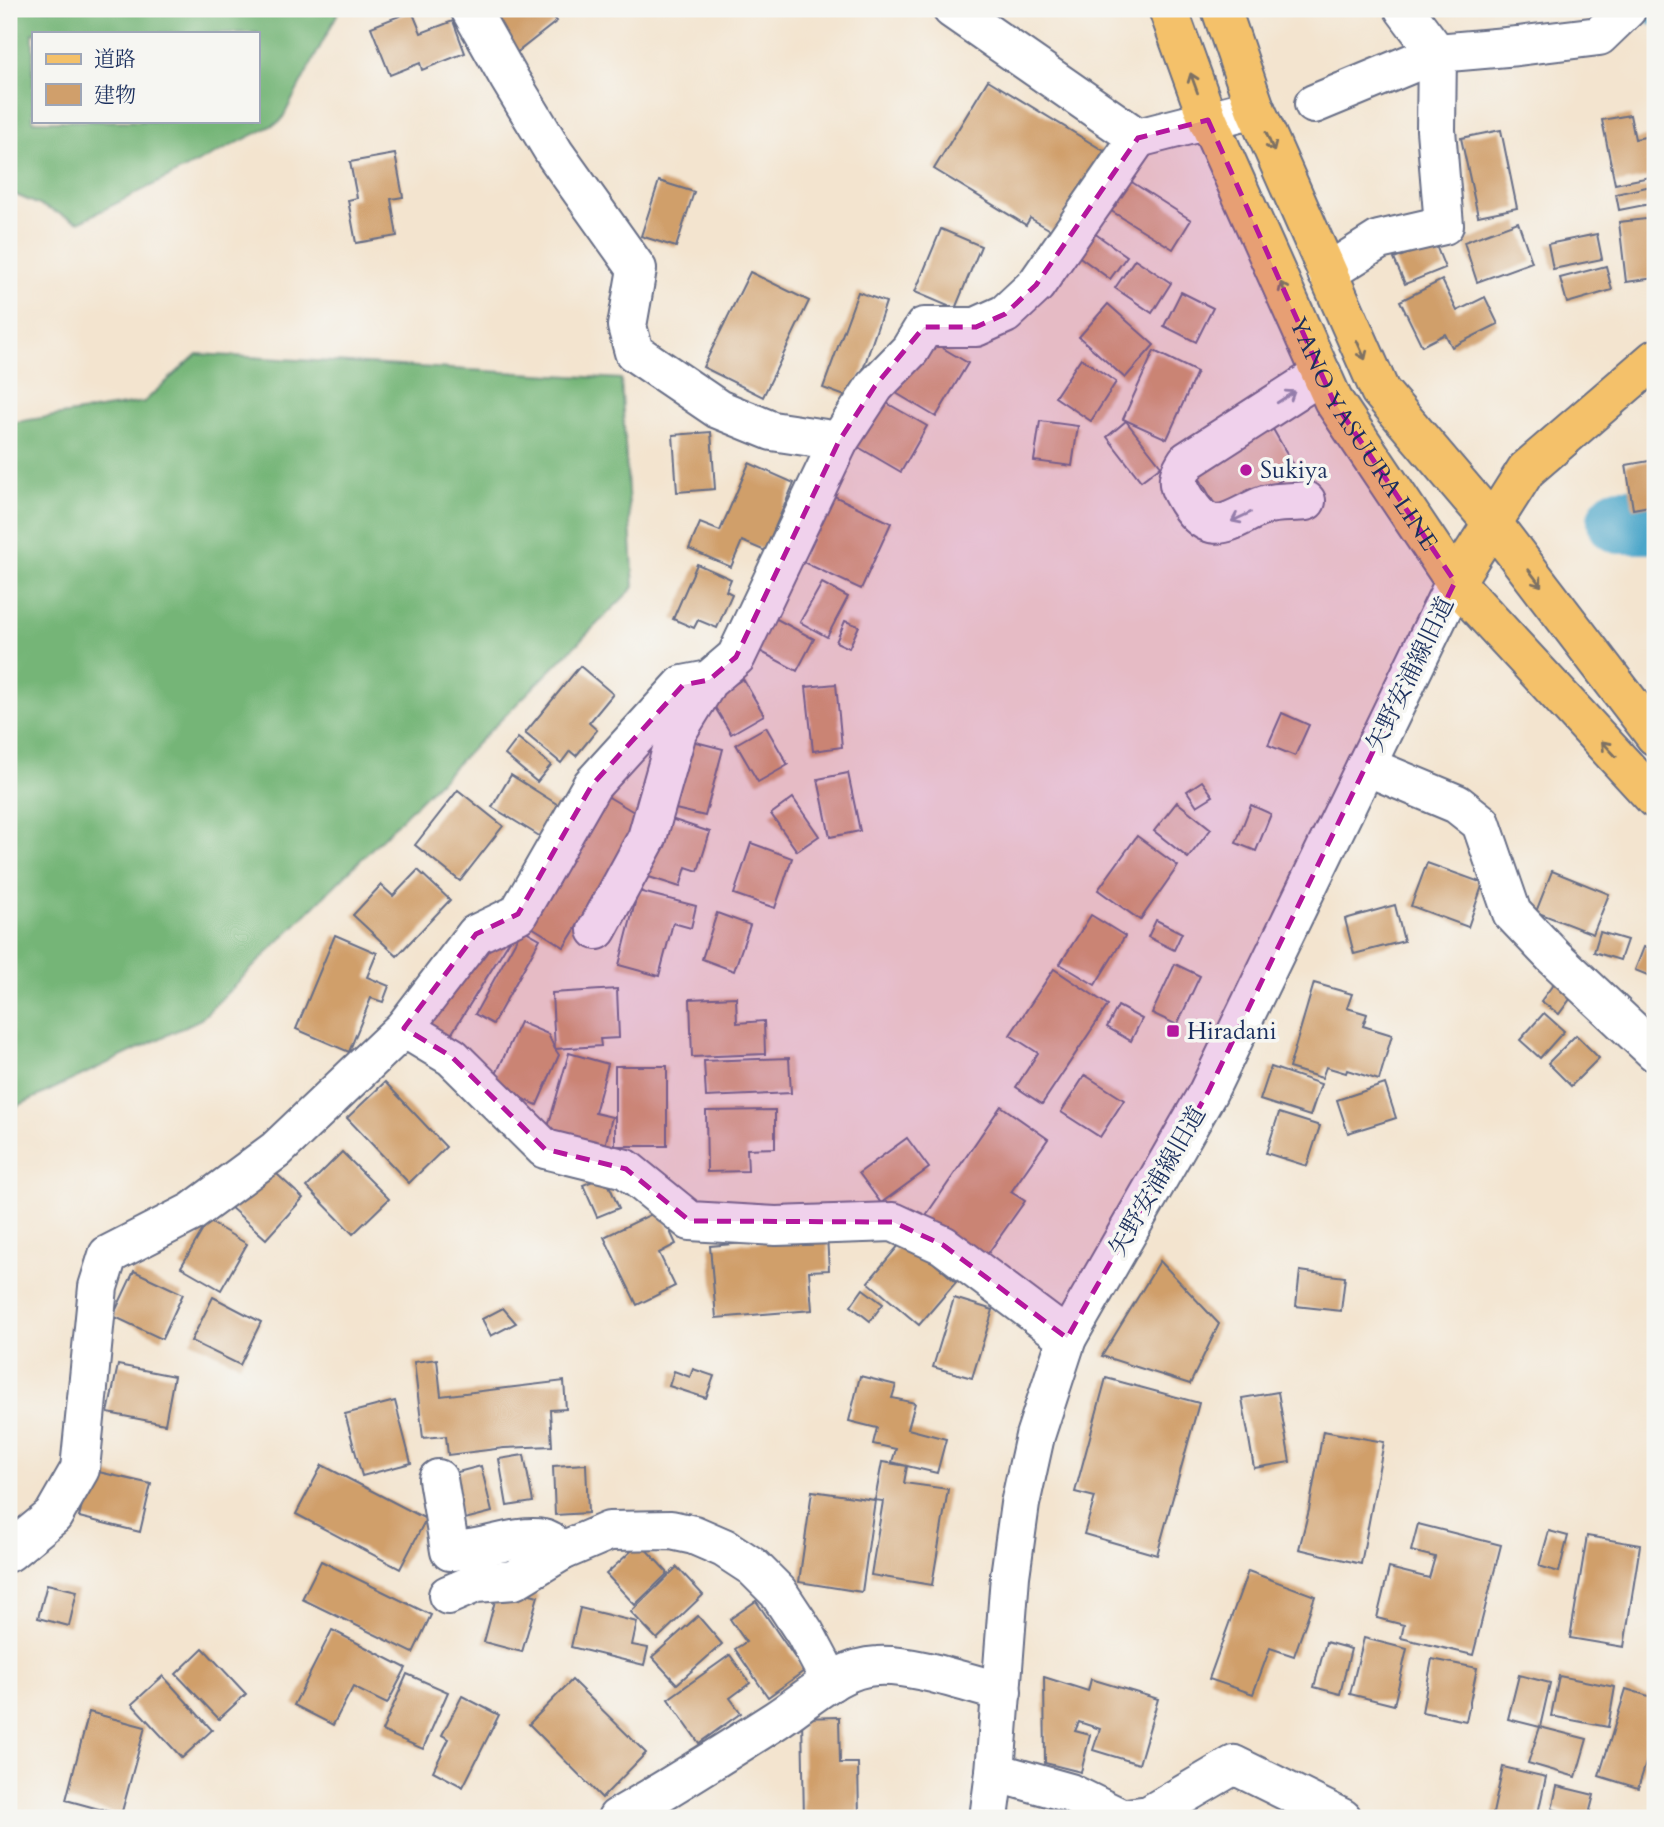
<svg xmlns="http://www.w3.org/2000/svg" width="1664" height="1827" viewBox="0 0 1664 1827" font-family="Cardo,'Noto Serif JP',serif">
	<rect width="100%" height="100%" fill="#f6f6f2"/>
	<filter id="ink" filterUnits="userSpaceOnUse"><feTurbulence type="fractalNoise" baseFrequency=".0143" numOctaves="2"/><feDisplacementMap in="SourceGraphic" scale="14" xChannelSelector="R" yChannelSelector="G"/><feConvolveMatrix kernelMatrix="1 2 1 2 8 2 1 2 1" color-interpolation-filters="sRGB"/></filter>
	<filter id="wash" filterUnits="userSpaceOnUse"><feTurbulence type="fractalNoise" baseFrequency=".00686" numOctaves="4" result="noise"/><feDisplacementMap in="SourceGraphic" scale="28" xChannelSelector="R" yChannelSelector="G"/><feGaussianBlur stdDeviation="1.57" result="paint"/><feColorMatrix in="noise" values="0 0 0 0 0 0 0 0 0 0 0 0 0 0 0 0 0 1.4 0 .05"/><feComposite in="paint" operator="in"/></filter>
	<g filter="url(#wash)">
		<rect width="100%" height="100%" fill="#f3e4cf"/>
		<g fill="#74b577" stroke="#48726a" stroke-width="2" fill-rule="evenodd">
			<path d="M9 9H340L281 121 79 222 9 192ZM33 33H257V121H33Z"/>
			<polygon points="197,354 621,379 634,587 201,1019 9,1110 9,423 144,402"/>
		</g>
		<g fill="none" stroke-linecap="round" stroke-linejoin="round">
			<polyline stroke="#4ba6c9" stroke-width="10" points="1652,20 1655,19"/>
			<polyline stroke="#4ba6c9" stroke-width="66" points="1620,521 1655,521"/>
		</g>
		<g id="blocks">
			<g fill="#d09f6b">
				<polygon points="495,9 547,9 557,21 515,54 485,16"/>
				<polygon points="412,11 421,33 453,21 465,53 422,70 420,63 390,75 371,27"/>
				<polygon points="988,80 1104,151 1054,232 1030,218 1026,225 934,169"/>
				<polygon points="1630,115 1635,139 1655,135 1655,176 1615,184 1602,120"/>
				<polygon points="1501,130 1517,208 1478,216 1461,138"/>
				<polygon points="395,154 403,197 391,199 397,236 356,243 348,200 357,198 350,162"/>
				<polygon points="1127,179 1191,220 1173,249 1108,209"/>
				<polygon points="659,181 694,192 676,247 641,236"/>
				<polygon points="1655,185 1655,203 1619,210 1616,194"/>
				<polygon points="1655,218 1655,278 1626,282 1619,222"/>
				<polygon points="1518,222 1532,262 1477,282 1464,242"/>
				<polygon points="941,229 981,246 955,309 915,292"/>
				<polygon points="1094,233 1127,256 1110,279 1077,255"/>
				<polygon points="1597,234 1602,259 1553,269 1548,244"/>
				<polygon points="1435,243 1445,268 1405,284 1394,259"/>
				<polygon points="1135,259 1171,283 1152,313 1115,288"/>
				<polygon points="1606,266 1612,290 1567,303 1560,278"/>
				<polygon points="750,272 809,301 763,397 703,367"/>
				<polygon points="1442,280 1457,311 1485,297 1498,324 1452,347 1445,334 1422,346 1400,301"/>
				<polygon points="858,292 886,302 853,399 823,388"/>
				<polygon points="1181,292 1213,308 1196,342 1164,326"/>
				<polygon points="1108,304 1154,345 1125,378 1079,337"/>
				<polygon points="929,340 968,363 936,417 896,393"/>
				<polygon points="1154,351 1197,372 1167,439 1123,419"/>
				<polygon points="1081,358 1116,382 1091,421 1055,397"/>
				<polygon points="878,398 927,426 901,472 853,444"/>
				<polygon points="1040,421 1078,426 1072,466 1034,461"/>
				<polygon points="1126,421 1161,466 1141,481 1107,437"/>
				<polygon points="1270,424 1297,471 1221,515 1194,469"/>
				<polygon points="711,432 715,489 677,492 673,435"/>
				<polygon points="1655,460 1655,505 1633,509 1626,465"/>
				<polygon points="749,463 794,483 765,551 742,541 731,567 689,549 700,523 720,531"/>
				<polygon points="832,495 891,523 861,589 801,561"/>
				<polygon points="697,564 731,579 726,591 732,594 717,628 698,620 694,628 673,619"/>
				<polygon points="822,583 848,597 827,637 800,622"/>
				<polygon points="773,617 814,639 797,671 756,649"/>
				<polygon points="845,621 859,626 849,648 836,642"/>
				<polygon points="580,666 613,694 589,723 597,730 576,756 570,751 561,763 525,733"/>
				<polygon points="743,679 764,715 731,734 710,699"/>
				<polygon points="836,684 842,747 813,751 806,687"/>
				<polygon points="1282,713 1309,725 1295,756 1268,745"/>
				<polygon points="766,727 788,765 758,782 736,744"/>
				<polygon points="518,738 551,765 537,782 505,755"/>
				<polygon points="684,739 723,749 705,816 667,807"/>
				<polygon points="848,773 860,831 830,837 818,779"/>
				<polygon points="511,775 560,806 541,837 492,807"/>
				<polygon points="1202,781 1213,796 1197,806 1187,791"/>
				<polygon points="458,790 503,826 460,881 415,845"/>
				<polygon points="607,796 644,818 564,947 527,924"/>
				<polygon points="793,798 819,836 797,851 771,814"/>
				<polygon points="1177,802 1211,829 1188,858 1154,831"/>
				<polygon points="1251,805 1271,814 1256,851 1236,843"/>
				<polygon points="665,817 710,832 698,871 686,867 680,887 646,876"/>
				<polygon points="1137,836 1178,866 1140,920 1098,890"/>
				<polygon points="751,843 792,858 775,908 734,894"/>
				<polygon points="1427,863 1483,883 1468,927 1411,906"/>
				<polygon points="418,870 450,900 397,956 353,915 381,885 393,896"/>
				<polygon points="1552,871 1609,894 1593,934 1536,912"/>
				<polygon points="638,891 696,906 691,928 673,923 659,976 619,965"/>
				<polygon points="1395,905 1404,941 1354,954 1345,919"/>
				<polygon points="717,913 750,925 734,971 702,959"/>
				<polygon points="1091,915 1125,936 1095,985 1060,964"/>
				<polygon points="1156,920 1182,933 1174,950 1148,937"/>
				<polygon points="518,927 447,1041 421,1015 480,939"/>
				<polygon points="522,929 540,939 493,1024 475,1014"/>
				<polygon points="1600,932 1627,940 1620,960 1594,952"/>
				<polygon points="335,935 377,953 367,977 389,986 383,1002 371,998 349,1052 296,1029"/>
				<polygon points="1644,947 1655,952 1655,978 1635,970"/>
				<polygon points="1175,964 1200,976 1177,1025 1152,1013"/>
				<polygon points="1054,969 1108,1005 1042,1104 1016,1087 1038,1053 1010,1035"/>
				<polygon points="1558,978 1576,991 1559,1014 1541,1001"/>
				<polygon points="1314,983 1352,994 1347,1008 1367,1014 1363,1026 1392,1035 1379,1080 1347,1070 1346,1073 1326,1067 1322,1078 1289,1068"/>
				<polygon points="617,989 619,1038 600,1039 601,1046 555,1049 559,1055 537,1105 491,1085 520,1022 548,1034 555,1049 552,993"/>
				<polygon points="736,997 737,1023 764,1021 765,1054 692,1057 690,999"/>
				<polygon points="1118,1006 1142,1019 1131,1041 1107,1027"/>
				<polygon points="1544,1013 1564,1031 1540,1058 1520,1040"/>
				<polygon points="1576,1035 1599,1058 1571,1086 1548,1063"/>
				<polygon points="569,1053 608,1064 595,1113 612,1117 604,1150 546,1134"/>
				<polygon points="789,1058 791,1093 706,1097 704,1061"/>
				<rect x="615" y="1066" width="52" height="80"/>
				<polygon points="1271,1067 1321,1084 1310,1116 1260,1100"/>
				<polygon points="1085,1075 1124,1100 1100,1137 1061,1112"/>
				<polygon points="385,1082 446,1147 409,1183 347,1118"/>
				<polygon points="1385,1084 1396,1118 1348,1133 1337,1100"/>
				<polygon points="1001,1106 1048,1139 1011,1192 1025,1201 982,1262 922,1221"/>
				<polygon points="775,1110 775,1148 747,1149 748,1171 707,1172 706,1111"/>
				<polygon points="1279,1113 1320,1126 1307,1166 1266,1153"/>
				<polygon points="907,1138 929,1168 881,1203 859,1173"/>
				<polygon points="342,1152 389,1199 353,1234 307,1187"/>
				<polygon points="267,1165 303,1198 266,1239 229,1206"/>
				<polygon points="605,1176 619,1208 597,1217 583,1185"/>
				<polygon points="660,1210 676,1244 659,1253 675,1286 637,1305 604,1237"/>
				<polygon points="208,1221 247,1244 221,1290 181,1267"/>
				<polygon points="827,1236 829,1270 809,1271 812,1310 716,1318 710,1246"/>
				<polygon points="905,1238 956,1282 919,1325 868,1282"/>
				<polygon points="1160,1261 1219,1324 1190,1384 1102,1356"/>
				<polygon points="134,1271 183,1294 162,1339 113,1316"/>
				<polygon points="1300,1271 1345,1277 1341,1311 1296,1306"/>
				<polygon points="863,1289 883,1304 870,1321 851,1306"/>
				<polygon points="213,1297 261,1322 240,1365 191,1341"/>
				<polygon points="954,1298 993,1310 972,1378 933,1367"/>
				<polygon points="503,1308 516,1323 491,1336 482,1319"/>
				<polygon points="437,1359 441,1396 564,1381 566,1409 550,1410 552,1446 504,1448 448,1455 446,1436 423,1438 414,1362"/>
				<polygon points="118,1365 174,1376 165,1424 108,1413"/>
				<polygon points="693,1369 714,1376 706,1398 669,1386 674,1371 690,1377"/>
				<polygon points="860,1376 896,1385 892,1398 915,1403 908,1429 946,1439 937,1473 907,1466 904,1483 948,1489 932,1585 871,1575 883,1501 875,1500 862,1592 799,1582 812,1491 875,1500 882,1462 907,1466 892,1462 896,1449 873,1444 877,1428 849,1421"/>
				<polygon points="1106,1378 1199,1403 1157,1555 1084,1534 1095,1497 1075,1492"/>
				<polygon points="1278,1392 1290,1462 1254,1468 1242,1398"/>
				<polygon points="395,1401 411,1463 362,1476 345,1414"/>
				<polygon points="1323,1431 1384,1442 1361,1564 1299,1549 1309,1510"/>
				<polygon points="524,1455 533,1502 507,1506 499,1459"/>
				<polygon points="586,1464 588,1513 555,1515 553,1466"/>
				<polygon points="322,1465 426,1519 400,1569 296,1514"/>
				<polygon points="481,1466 492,1512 461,1520 450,1474"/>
				<polygon points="90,1470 151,1484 140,1532 79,1517"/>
				<polygon points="1418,1524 1501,1545 1473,1655 1401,1638 1404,1625 1377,1618 1389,1568 1429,1578 1435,1557 1411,1551"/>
				<polygon points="1549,1531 1568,1536 1559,1572 1539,1566"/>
				<polygon points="1587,1536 1640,1545 1624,1647 1570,1638"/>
				<polygon points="640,1543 668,1573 635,1605 606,1574"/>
				<polygon points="321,1561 431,1615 413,1653 302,1599"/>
				<polygon points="677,1567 703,1595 657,1639 631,1612"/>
				<polygon points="1248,1571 1315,1596 1294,1656 1270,1648 1253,1694 1209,1679"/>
				<polygon points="47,1584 77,1591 69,1626 38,1618"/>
				<polygon points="499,1586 538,1596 522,1652 484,1642"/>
				<polygon points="756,1601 804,1671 768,1697 735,1649 746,1642 730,1619"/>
				<polygon points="580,1608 637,1622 632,1645 648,1648 644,1665 571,1647"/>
				<polygon points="698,1616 722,1644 677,1684 652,1657"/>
				<polygon points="332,1630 406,1668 387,1704 353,1687 333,1725 294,1705"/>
				<polygon points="1364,1638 1407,1649 1394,1705 1350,1694"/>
				<polygon points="1326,1642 1351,1649 1340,1694 1314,1687"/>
				<polygon points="203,1648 246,1694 219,1719 176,1674"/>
				<polygon points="730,1655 750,1683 730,1698 741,1713 699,1743 668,1699"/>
				<polygon points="1432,1659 1477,1668 1466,1721 1422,1712"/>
				<polygon points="407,1674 448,1692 423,1749 382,1731"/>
				<polygon points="1519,1675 1550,1683 1540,1727 1508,1719"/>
				<polygon points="163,1676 212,1730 182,1758 132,1704"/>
				<polygon points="1559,1676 1615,1687 1608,1727 1551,1716"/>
				<polygon points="1044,1677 1088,1691 1091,1679 1158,1699 1139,1764 1093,1750 1100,1729 1079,1722 1075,1731 1090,1735 1081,1772 1045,1763"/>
				<polygon points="572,1680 646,1753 602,1798 529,1724"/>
				<polygon points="1626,1689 1655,1698 1655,1735 1638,1788 1599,1776"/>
				<polygon points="462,1696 499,1715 463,1787 433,1771 449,1739 442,1735"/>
				<polygon points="89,1712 145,1727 121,1815 66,1800"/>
				<polygon points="839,1717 840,1763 858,1763 859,1818 804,1818 802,1718"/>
				<polygon points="1540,1727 1587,1739 1576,1777 1528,1763"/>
				<polygon points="1503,1767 1546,1777 1537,1818 1492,1818"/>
				<polygon points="1557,1786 1594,1795 1588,1818 1552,1809"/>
			</g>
		</g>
	</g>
	<g filter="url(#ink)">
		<use href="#blocks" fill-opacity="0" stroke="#676e86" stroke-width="2"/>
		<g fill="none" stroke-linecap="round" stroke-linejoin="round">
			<defs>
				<g id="minor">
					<polyline points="470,9 509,78 555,154 637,269 627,326 634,352 718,409 772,431 839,441"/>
					<polyline points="952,9 1138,138 1255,108"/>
					<polyline points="1314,104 1437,53 1518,46 1599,36 1627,9"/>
					<polyline points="1327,273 1379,240 1444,225 1436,130 1437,53 1404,9"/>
					<path d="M1306 501C1292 503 1274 501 1262 506 1231 519 1212 541 1187 501 1176 483 1176 479 1187 461L1322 374"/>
					<polyline points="1366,766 1457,804 1481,823 1512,913 1553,956 1655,1052"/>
					<polyline points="597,930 647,838 677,732 704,688"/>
					<polyline points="404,1028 476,934 518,914 592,785 683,685 709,680 736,657 839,441 875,386 910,350 924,327 976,327 1005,314 1036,285 1138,138"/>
					<path d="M438 1479 450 1551C480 1551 517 1534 543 1539 550 1540 556 1547 562 1551"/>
					<polyline points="9,1552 53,1516 80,1469 98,1287 108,1255 192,1212 276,1150 404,1028 452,1057 545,1149 626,1169 690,1221 776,1226 893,1222 943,1245 1067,1338"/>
					<polyline points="448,1595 476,1583 514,1580 562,1551 609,1531 671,1530 694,1535 724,1548 753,1567 778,1592 805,1633 831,1682"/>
					<polyline points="995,1772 1070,1793 1121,1818"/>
					<path d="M617 1818C671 1787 723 1754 776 1720 806 1701 839 1667 877 1666 914 1664 966 1683 1002 1692"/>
					<polyline points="989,1818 995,1772 1010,1576 1020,1504 1035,1436 1067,1338 1208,1092 1455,582"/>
					<polyline points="1126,1818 1149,1815 1234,1765 1342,1818"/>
				</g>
				<g id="major">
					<path id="s1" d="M1168 9 1208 120 1333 400 1455 582 1655 799"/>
					<polyline points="1221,9 1255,108 1380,391 1493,524 1655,736"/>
					<polyline points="1455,582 1526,470 1655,359"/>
				</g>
			</defs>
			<use href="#minor" stroke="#676e86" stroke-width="42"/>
			<use href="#major" stroke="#676e86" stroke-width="42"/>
			<use href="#minor" stroke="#fff" stroke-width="38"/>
			<use href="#major" stroke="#f4c16a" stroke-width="38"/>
		</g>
		<defs><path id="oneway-shaft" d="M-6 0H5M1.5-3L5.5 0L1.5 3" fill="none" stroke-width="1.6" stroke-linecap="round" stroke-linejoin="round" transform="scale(1.75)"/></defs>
		<g stroke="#7d7163">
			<use href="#oneway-shaft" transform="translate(1194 83) rotate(-110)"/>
			<use href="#oneway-shaft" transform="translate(1270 142) rotate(67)"/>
			<use href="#oneway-shaft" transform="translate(1285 292) rotate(-114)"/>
			<use href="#oneway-shaft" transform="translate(1361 350) rotate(66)"/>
			<use href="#oneway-shaft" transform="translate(1535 578) rotate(53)"/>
			<use href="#oneway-shaft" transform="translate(1609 749) rotate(-133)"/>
		</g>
		<g stroke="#8d97ae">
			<use href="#oneway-shaft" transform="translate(1286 397) rotate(-33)"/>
			<use href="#oneway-shaft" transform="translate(1241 517) rotate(155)"/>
		</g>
	</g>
	<path fill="#b5179e" fill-opacity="0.2" stroke="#b5179e" stroke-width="5" stroke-dasharray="14 9" stroke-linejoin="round" d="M1208 120 1333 400 1455 582 1208 1092 1067 1338 943 1245 893 1222 690 1221 626 1169 545 1149 452 1057 404 1028 476 934 518 914 592 785 683 685 709 680 736 657 839 441 875 386 924 327H976L1005 314 1036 285 1138 138Z"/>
	<g fill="#b5179e" stroke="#f6f6f2" stroke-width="2.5">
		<circle cx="1246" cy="470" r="7"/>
		<rect x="1166" y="1024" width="14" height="14" rx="3.5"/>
	</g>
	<g text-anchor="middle" stroke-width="7" stroke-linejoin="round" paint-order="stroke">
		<g font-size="24" fill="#1b2f5e" stroke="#f6f6f2">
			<text dy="8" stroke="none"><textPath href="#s1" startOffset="469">YANO YASUURA LINE</textPath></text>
			<text transform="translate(1410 674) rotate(-64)" y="8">矢野安浦線旧道</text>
			<text transform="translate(1157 1181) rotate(-60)" y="8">矢野安浦線旧道</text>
		</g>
		<g font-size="24" fill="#1b2f5e" stroke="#f6f6f2" text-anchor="start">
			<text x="1260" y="478">Sukiya</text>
			<text x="1187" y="1039">Hiradani</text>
		</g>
	</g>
	<rect width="1664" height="1827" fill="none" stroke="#f6f6f2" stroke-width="35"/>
	<rect x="32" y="32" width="228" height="91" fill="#f6f6f2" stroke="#9ea6b7" stroke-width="2"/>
	<rect x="46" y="54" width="35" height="10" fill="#f4c16a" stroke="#9ea6b7" stroke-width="2"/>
	<text x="94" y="66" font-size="21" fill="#1b2f5e">道路</text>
	<rect x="46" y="84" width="35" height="21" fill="#d09f6b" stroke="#9ea6b7" stroke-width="2"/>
	<text x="94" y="102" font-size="21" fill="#1b2f5e">建物</text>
</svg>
